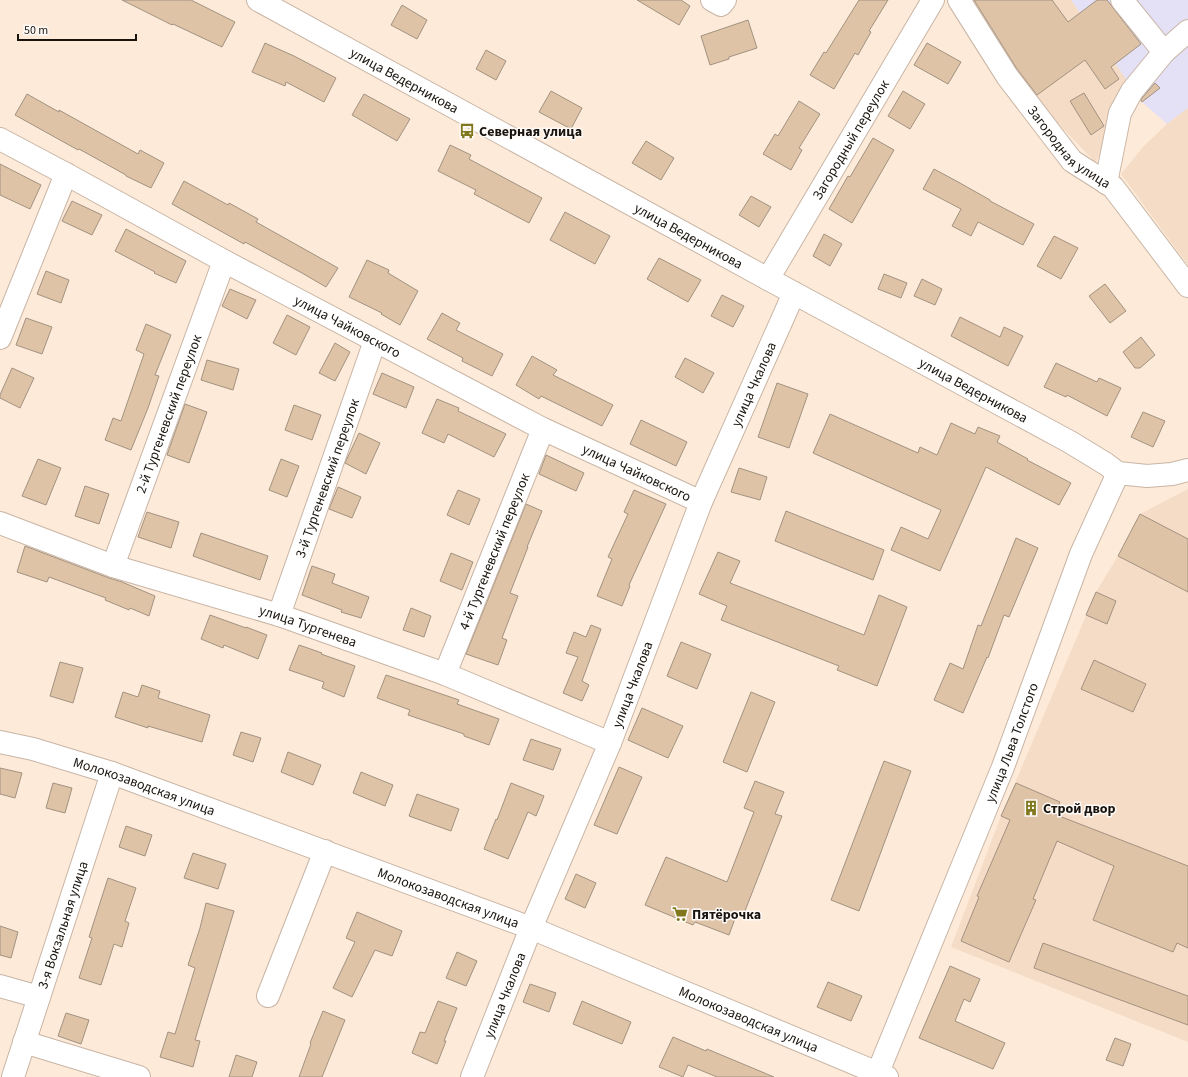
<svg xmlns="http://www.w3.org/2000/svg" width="1188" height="1077" viewBox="0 0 1188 1077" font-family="'Source Sans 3',sans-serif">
	<rect width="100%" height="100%" fill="#feead9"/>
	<polygon fill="#e4e1f7" points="1071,0 1188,0 1188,108 1167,124 1142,102 1132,89"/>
	<g fill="#f5dcc6">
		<polygon points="968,0 1071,0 1126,79 1096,163 1031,95"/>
		<polygon points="1188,108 1188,265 1121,174 1143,147 1167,124"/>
		<polygon points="1188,489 1188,1042 951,947 1001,816 1096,592 1118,556 1140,514"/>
	</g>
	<g fill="#dec3a6" stroke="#a29281">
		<polygon points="122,0 191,0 235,22 222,47 173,24 172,25"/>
		<polygon points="637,0 681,0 690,6 679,25"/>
		<polygon points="859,0 888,0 869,31 871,32 858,55 855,53 834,89 810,75 824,52 826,53"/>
		<polygon points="974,0 1052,0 1068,22 1097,0 1107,0 1141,44 1111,67 1119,79 1105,89 1085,60 1037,95 1017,69"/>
		<polygon points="402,5 427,20 417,39 391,25"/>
		<polygon points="748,20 757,48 729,57 729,59 710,65 701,36"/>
		<polygon points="265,43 294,56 336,78 324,102 286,82 285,86 252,72"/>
		<polygon points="927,43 961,62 948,84 914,65"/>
		<polygon points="486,50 506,61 496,80 476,69"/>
		<polygon points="1155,83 1160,88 1142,102 1141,100 1142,98"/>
		<polygon points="551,91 582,108 571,129 539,112"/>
		<polygon points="903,91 925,104 910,129 888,116"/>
		<polygon points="1084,93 1104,126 1091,135 1070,101"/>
		<polygon points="27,94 59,112 59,110 138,154 140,150 164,163 151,188 126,176 126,175 79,149 78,150 15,115"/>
		<polygon points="364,94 410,119 397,141 352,115"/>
		<polygon points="799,101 820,114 799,148 802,150 791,170 763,154 775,134 778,136"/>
		<polygon points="873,138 894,150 852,223 829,209 848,176 850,177"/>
		<polygon points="646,141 674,158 661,180 632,163"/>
		<polygon points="450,145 471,155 469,159 542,198 529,223 474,194 476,190 438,171"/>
		<polygon points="0,164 41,185 30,209 0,195"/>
		<polygon points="934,169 960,183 990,200 990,201 1034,224 1023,245 978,222 971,236 952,226 961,209 923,189"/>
		<polygon points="184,181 228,205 229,203 258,219 256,222 338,268 326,287 302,273 245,242 244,244 172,204"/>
		<polygon points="751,196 771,207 759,227 739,215"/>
		<polygon points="72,201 102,215 92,235 62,221"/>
		<polygon points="565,212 610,236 595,264 550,240"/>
		<polygon points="126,229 186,261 176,283 154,273 155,272 115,251"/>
		<polygon points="824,234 842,244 830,266 813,256"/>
		<polygon points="1054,236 1078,248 1061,279 1037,266"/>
		<polygon points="659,258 701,280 688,302 647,279"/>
		<polygon points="367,260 389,270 388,273 418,291 400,325 381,314 382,313 349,297"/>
		<polygon points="46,271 69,280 61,303 37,294"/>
		<polygon points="884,274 907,283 901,298 878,289"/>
		<polygon points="922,279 942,289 935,305 914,296"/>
		<polygon points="1105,284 1126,311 1110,323 1089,296"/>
		<polygon points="230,289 256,300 247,319 222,306"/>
		<polygon points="722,295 744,306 733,327 711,316"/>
		<polygon points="442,313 460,323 456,330 503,354 492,376 462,361 463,358 427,339"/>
		<polygon points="287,315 310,327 296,355 273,343"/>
		<polygon points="960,317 1000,337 1004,327 1023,336 1008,366 951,336"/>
		<polygon points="26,318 52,327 42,354 16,345"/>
		<polygon points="146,324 171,335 155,375 159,376 148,408 131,450 105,440 113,418 121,421 144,354 136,350"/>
		<polygon points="1141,337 1155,355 1140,368 1135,368 1123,352"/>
		<polygon points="335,343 350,352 335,381 319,373"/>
		<polygon points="532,356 557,370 553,375 613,405 602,426 541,396 539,399 516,385"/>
		<polygon points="685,358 714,373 703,393 675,377"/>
		<polygon points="207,360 239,369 233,390 201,380"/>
		<polygon points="1056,363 1097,382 1099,378 1121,388 1107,416 1067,395 1066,397 1044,387"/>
		<polygon points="12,368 34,378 20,408 0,398 0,395"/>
		<polygon points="382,373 414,387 406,408 373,394"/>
		<polygon points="777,383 808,394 789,448 758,437"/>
		<polygon points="437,399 459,408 458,411 506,434 494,457 448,434 444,443 422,433"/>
		<polygon points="185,404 207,412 189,463 167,455"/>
		<polygon points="294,405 321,415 312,440 285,430"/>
		<polygon points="1143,412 1165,421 1153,447 1131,437"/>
		<polygon points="830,414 918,453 920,447 937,455 951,423 975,434 978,427 1000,436 997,442 1028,459 1027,460 1071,483 1059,505 986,467 940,571 891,550 901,527 928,539 941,510 813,453"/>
		<polygon points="641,420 687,442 676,466 630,444"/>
		<polygon points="359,433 380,443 366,474 345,463"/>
		<polygon points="546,455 584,473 576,491 539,474"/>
		<polygon points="38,459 61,468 46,505 22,496"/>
		<polygon points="281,459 299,466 287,497 269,490"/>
		<polygon points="739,468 767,477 760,500 731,492"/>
		<polygon points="85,486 109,494 99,524 75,516"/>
		<polygon points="338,487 361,497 352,518 329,509"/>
		<polygon points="458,490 480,499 469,525 447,515"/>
		<polygon points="634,490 666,504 629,585 630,586 622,606 597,596 612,559 608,557 628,514 624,512"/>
		<polygon points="526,504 542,511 527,547 528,547 510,593 518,596 502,638 507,640 498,665 466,654"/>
		<polygon points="786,511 884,550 873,580 775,541"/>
		<polygon points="147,512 179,522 171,548 138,537"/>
		<polygon points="1140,514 1188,539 1188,592 1118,556"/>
		<polygon points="201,533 268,556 260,580 193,556"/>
		<polygon points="1016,538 1038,548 1009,617 1004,615 988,658 987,657 963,713 934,700 950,663 963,669 978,625 981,626"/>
		<polygon points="25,546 109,578 122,582 155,596 149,616 130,608 129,610 105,600 106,598 49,577 47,582 17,572"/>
		<polygon points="718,552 740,561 730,583 864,635 879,595 907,607 877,686 837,670 839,666 721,620 727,606 699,594"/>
		<polygon points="451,553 473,562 462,590 440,581"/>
		<polygon points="312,566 335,574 332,583 369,597 361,618 341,612 342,610 302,595"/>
		<polygon points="1096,592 1116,601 1107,624 1086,615"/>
		<polygon points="411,608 431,616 424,637 403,630"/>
		<polygon points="210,615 246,628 246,627 267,635 258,659 224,645 223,648 201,639"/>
		<polygon points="591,625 601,629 582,681 589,685 582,701 563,693 578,657 566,653 574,632 586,637"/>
		<polygon points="681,642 711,654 697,689 667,676"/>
		<polygon points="299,645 322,653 321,654 355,666 344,697 322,688 324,682 289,670"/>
		<polygon points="1094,660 1146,684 1133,712 1081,689"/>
		<polygon points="60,662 83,668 73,703 50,696"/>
		<polygon points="386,675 459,700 457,704 499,719 489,745 464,736 464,734 408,715 410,710 377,698"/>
		<polygon points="142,685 160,691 158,698 210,715 202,742 148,726 148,728 115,717 123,692 138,697"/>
		<polygon points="751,692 775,702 747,772 723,762"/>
		<polygon points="642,708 683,726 668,758 628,740"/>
		<polygon points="241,732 261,738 253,762 233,755"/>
		<polygon points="531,739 561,749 553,770 523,760"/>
		<polygon points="288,752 321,765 313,785 281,772"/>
		<polygon points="884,761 911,771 859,911 831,900"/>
		<polygon points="619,767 642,777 617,834 594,825"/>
		<polygon points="0,768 22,773 15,798 0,794"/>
		<polygon points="361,772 393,785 385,806 353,793"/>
		<polygon points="755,781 784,792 775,814 782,816 743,916 737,913 729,935 695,922 693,925 645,905 666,857 727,882 754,812 744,808"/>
		<polygon points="53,783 72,788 65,813 46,808"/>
		<polygon points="511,783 544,796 536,816 528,812 508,859 484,849 496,819 497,820"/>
		<polygon points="1016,783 1060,802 1054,814 1188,866 1188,948 1177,943 1173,952 1093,920 1114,866 1057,841 1033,899 1036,900 1009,962 961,941 979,897 977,896 1010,820 1001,816"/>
		<polygon points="417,794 459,809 451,831 409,816"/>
		<polygon points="126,826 152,835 145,856 119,847"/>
		<polygon points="193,853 226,864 218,889 184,878"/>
		<polygon points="576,874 596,883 585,908 565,899"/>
		<polygon points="108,878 136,888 125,921 129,923 122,947 114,944 101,985 79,978 92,938 89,937"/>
		<polygon points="206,903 234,911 195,1040 200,1041 193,1067 160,1057 168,1032 175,1034 195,968 188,965 200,928"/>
		<polygon points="357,912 402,931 392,956 375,950 352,997 333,988 355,942 346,938"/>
		<polygon points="0,926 18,932 11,958 0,955"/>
		<polygon points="1043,943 1188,996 1188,1025 1034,968"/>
		<polygon points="457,952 477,961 466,986 446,978"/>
		<polygon points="950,966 980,979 970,1002 964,999 955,1021 1005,1043 993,1069 919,1038"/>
		<polygon points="828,982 862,996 851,1021 817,1007"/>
		<polygon points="530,984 556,993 549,1012 523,1002"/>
		<polygon points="438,1001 457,1008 444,1041 446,1041 437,1064 412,1053 420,1032 425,1033"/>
		<polygon points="582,1001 631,1022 622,1044 573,1024"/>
		<polygon points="323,1011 345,1020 322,1077 299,1077 311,1044 310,1043"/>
		<polygon points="66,1013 89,1020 81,1044 58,1036"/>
		<polygon points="673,1037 706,1051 707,1049 774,1077 717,1077 688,1065 683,1077 659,1067"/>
		<polygon points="1115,1038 1131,1044 1123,1066 1106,1060"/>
		<polygon points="236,1055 257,1062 252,1077 229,1077"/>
	</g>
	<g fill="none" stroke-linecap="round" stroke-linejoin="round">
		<defs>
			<g id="minor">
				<path id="s1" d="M258 0 768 279 1070 442 1106 464 1118 473 1147 476 1172 474 1188 470"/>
				<polyline points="712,0 721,5 725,0"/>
				<path id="s2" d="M959 0 1007 76 1072 161 1113 187 1188 286"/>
				<polyline points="1122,0 1164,52"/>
				<path id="s3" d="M0 139 66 174 224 261 543 429 701 502"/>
				<polyline points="1106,183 1120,113 1132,91 1164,52 1188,31"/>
				<path id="s4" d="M768 279 933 0"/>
				<polyline points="0,338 66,174"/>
				<path id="s5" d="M0 523 113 566 279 615 445 674 610 743"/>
				<path id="s6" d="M113 566 224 261"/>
				<path id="s7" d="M279 615 375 341"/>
				<path id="s8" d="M445 674 543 429"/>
				<path id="s9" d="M0 742 33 749 112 773 531 928 887 1077"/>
				<polyline points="0,986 39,997"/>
				<polyline points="268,996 325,851"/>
				<polyline points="24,1042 139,1077"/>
				<path id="s10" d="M13 1077 112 773"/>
				<path id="s11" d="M472 1077 531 928 610 743 701 502 794 293"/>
				<path id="s12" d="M876 1077 1003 767 1081 554 1118 473"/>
			</g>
		</defs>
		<use href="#minor" stroke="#c8b5a5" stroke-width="24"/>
		<use href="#minor" stroke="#fff" stroke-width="22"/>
	</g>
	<defs>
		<symbol id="bus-bare" viewBox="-9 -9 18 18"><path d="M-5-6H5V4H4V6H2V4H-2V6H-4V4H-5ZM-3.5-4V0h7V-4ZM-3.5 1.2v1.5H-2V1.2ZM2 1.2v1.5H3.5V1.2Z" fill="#81781d" stroke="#fefaf7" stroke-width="2.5" paint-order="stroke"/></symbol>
		<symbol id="building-bare" viewBox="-9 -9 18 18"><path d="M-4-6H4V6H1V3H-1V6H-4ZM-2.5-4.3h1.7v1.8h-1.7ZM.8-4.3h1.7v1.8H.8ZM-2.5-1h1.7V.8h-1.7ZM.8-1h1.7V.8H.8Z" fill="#81781d" stroke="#fefaf7" stroke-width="2.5" paint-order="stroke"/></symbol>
		<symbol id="supermarket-bare" viewBox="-9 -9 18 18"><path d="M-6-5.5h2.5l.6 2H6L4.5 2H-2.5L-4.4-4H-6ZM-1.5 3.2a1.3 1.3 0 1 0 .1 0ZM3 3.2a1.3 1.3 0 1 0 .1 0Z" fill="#81781d" stroke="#fefaf7" stroke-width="2.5" paint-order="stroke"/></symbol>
	</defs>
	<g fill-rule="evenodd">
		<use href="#bus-bare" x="456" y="120" width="22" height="22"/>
		<use href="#building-bare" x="1020" y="797" width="22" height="22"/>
		<use href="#supermarket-bare" x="669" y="903" width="22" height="22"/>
	</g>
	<g text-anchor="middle" stroke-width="3" stroke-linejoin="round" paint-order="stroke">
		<g font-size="14" fill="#19130d" stroke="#fefaf7">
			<text dy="5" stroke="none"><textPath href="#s1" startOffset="167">улица Ведерникова</textPath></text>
			<text dy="5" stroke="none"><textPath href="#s4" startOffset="162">Загородный переулок</textPath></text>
			<text dy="5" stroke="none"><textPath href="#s2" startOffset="185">Загородная улица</textPath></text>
			<text dy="5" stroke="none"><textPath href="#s1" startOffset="491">улица Ведерникова</textPath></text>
			<text dy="5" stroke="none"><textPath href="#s3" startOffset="395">улица Чайковского</textPath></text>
			<text dy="5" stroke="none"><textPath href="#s11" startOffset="748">улица Чкалова</textPath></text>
			<text dy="5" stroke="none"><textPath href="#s1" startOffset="815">улица Ведерникова</textPath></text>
			<text dy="5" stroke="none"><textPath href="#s6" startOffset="162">2-й Тургеневский переулок</textPath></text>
			<text dy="5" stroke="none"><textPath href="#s3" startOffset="719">улица Чайковского</textPath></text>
			<text dy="5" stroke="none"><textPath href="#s7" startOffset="145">3-й Тургеневский переулок</textPath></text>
			<text dy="5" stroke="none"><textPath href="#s8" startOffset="132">4-й Тургеневский переулок</textPath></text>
			<text dy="5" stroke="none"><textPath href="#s5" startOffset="325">улица Тургенева</textPath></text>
			<text dy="5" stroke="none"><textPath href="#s11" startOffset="424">улица Чкалова</textPath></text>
			<text dy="5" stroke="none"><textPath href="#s12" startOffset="361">улица Льва Толстого</textPath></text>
			<text dy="5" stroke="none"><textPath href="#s9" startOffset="151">Молокозаводская улица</textPath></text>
			<text dy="5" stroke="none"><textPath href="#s9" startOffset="475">Молокозаводская улица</textPath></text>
			<text dy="5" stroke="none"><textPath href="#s10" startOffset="160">3-я Вокзальная улица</textPath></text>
			<text dy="5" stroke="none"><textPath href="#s11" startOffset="88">улица Чкалова</textPath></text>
			<text dy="5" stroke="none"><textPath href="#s9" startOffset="799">Молокозаводская улица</textPath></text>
		</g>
		<g font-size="14" font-weight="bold" fill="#19130d" stroke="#fefaf7" text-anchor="start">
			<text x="479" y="136">Северная улица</text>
			<text x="1043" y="813">Строй двор</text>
			<text x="692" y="919">Пятёрочка</text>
		</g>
	</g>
	<path d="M18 34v6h118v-6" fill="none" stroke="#19130d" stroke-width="2"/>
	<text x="24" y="34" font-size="12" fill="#19130d" stroke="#fefaf7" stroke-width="3" paint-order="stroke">50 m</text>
</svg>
